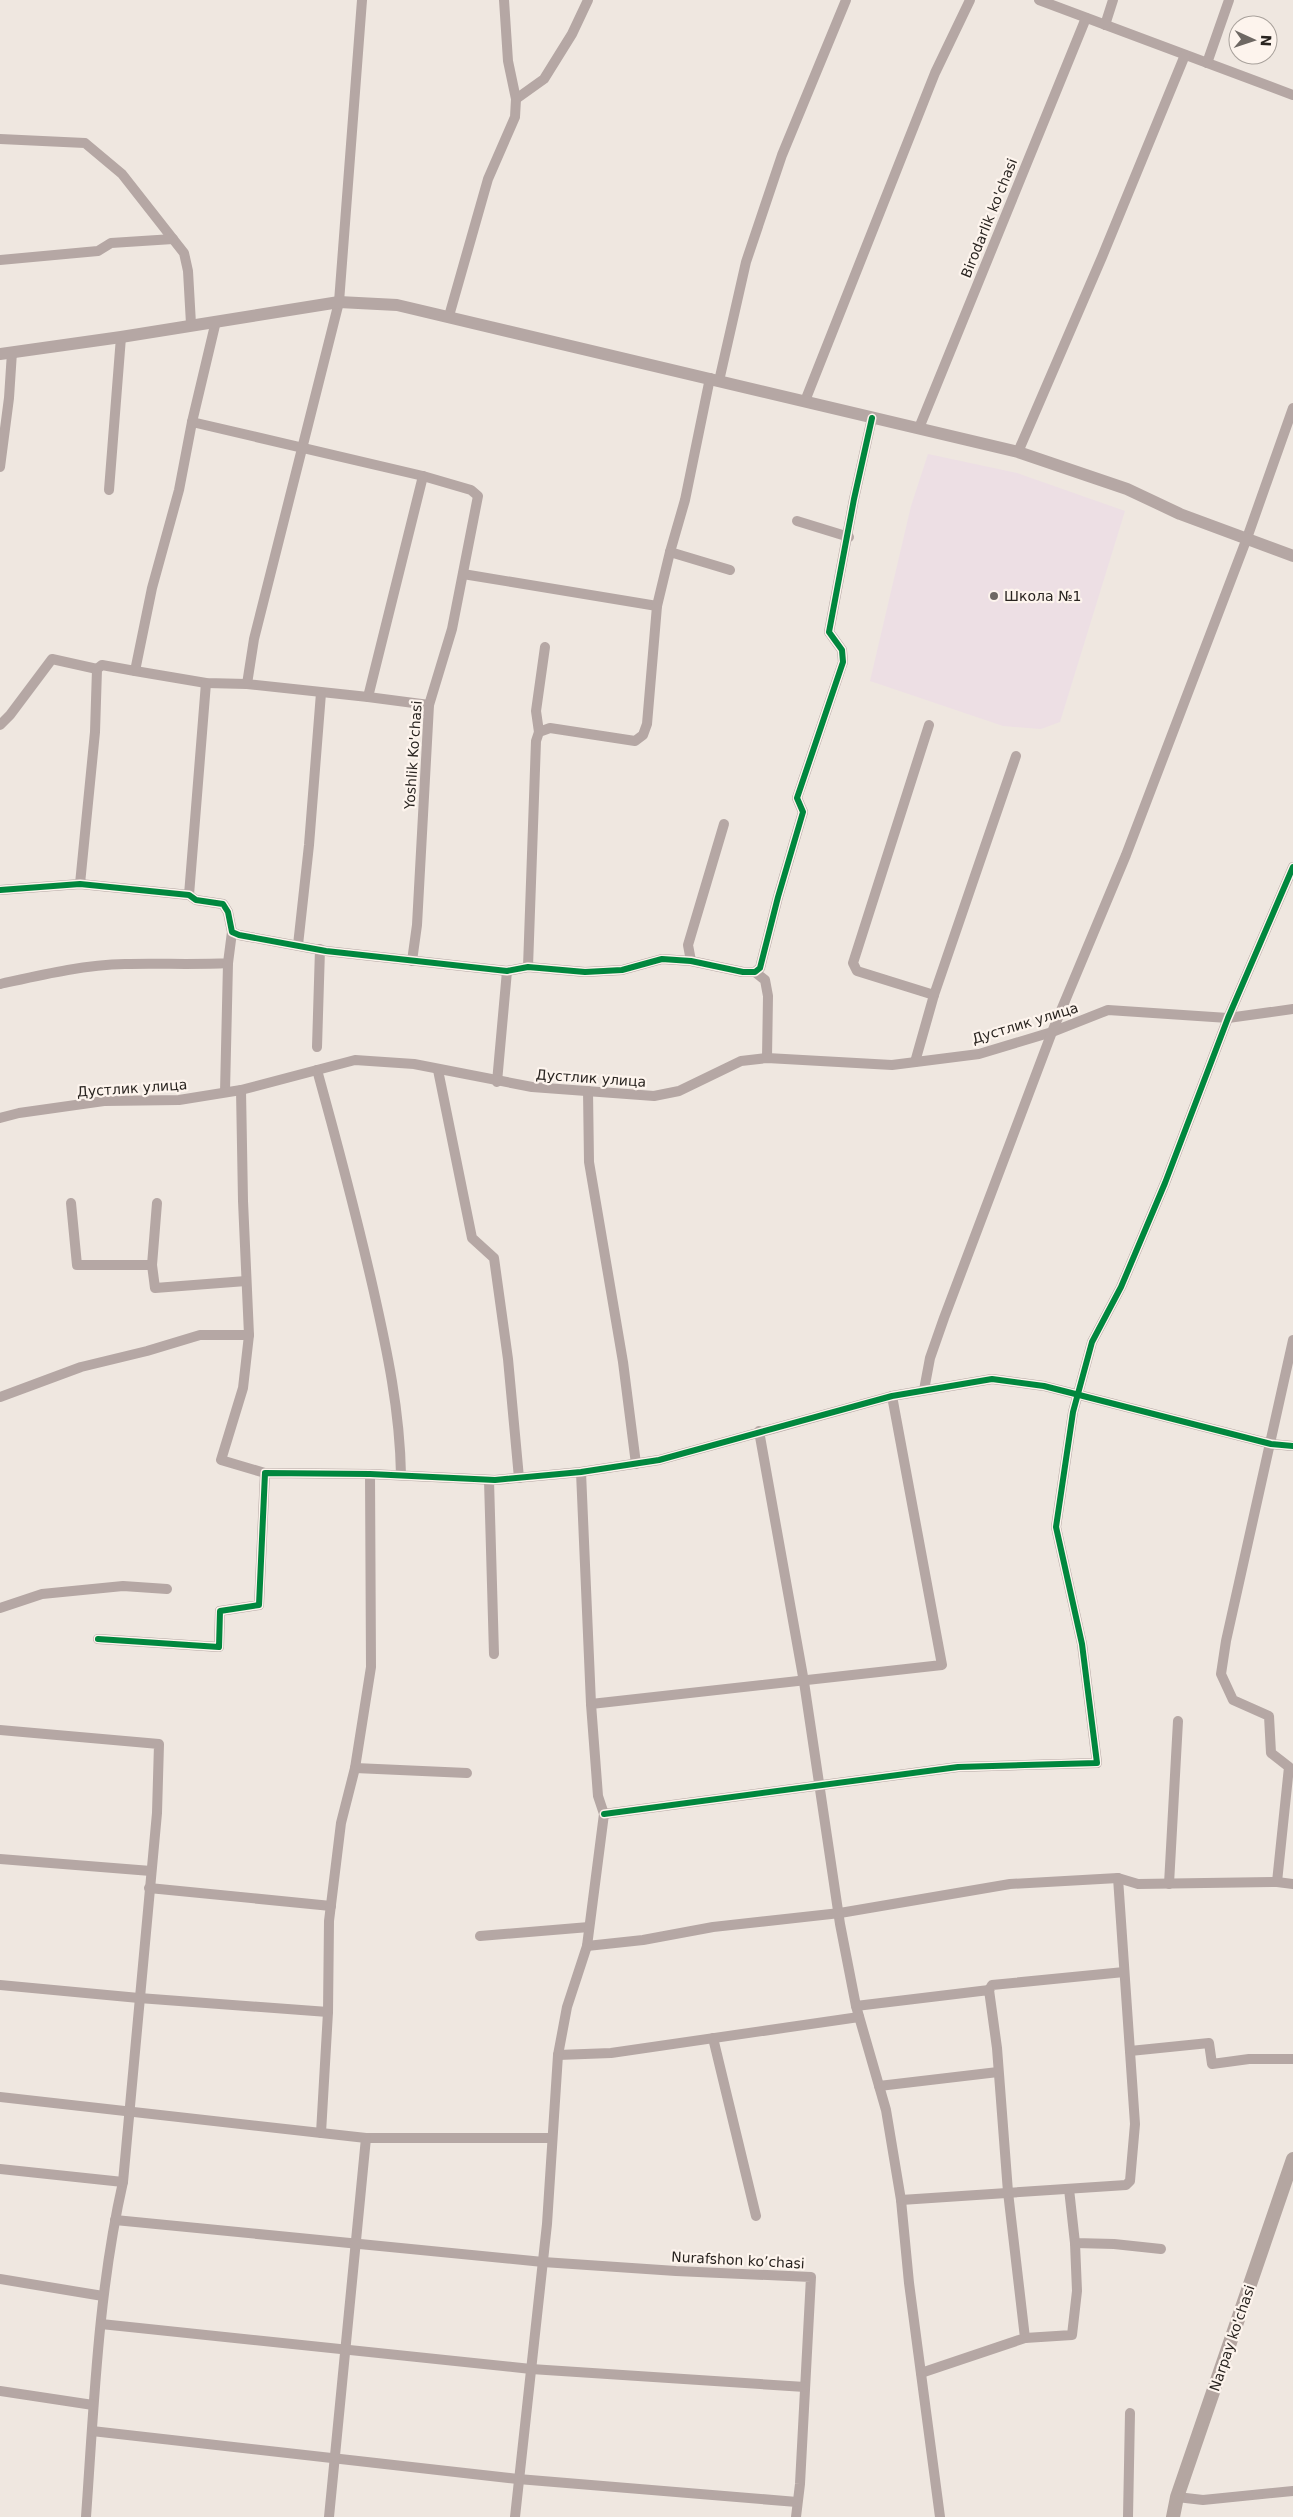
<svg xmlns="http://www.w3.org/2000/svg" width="1293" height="2517" viewBox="0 0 1293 2517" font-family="'DejaVu Sans',sans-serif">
	<rect width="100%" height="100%" fill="#efe7e0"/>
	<polygon fill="#eddfe4" points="928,454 1017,473 1125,511 1060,722 1041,729 1003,726 870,681 911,506"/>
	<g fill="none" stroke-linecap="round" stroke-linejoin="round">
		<g stroke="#b5a7a4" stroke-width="10">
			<polyline points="362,0 339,302 254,639 247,684 368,697"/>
			<polyline points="1039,0 1293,95"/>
			<polyline points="1105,25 1113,0"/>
			<polyline points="1207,63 1229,0"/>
			<polyline points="516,99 544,79 572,34 588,0"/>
			<polyline points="0,139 85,143 122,174 184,253 188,271 191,324"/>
			<polyline points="0,260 98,251 111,243 173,239"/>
			<polyline points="449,316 488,179 515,117 516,99 508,61 504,0"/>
			<polyline points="710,378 685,500 670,552 730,570"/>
			<polyline points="719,381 746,262 782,155 846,0"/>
			<polyline points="805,401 935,73 970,0"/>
			<polyline points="192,422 423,476 471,490 478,496 452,629 429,705 417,925 412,961"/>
			<polyline points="919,428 1086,18"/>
			<polyline points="1018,452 1102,257 1185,55"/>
			<polyline points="0,467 9,398 12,352"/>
			<polyline points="423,476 368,697 429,705"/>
			<polyline points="109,490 121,337"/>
			<polyline points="797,521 849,537"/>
			<polyline points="463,574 657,606"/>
			<polyline points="135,671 206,683 247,684"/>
			<polyline points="0,725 10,715 52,659 97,669"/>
			<polyline points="929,725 853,963 857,971 934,995"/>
			<polyline points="539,732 536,711 545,647"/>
			<polyline points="80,884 95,732 97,669 102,665 135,671 152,588 179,490 192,422 216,321"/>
			<polyline points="0,890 80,884 189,895 196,900 223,904 228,912 232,932 239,935 326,951 507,971 528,967 585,972 622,970 662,959 691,961 743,972 755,972 760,968 778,897 803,812 797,798 843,662 842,650 829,632 854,499 872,418"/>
			<polyline points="189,895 206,683"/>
			<polyline points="298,945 309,845 321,693"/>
			<polyline points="691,961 688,945 724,824"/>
			<polyline points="528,967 536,741 539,732 550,728 635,741 643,735 647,724 657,606 670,552"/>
			<polyline points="755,972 765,980 768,996 767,1058"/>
			<path d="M0 984C41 975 82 965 125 964 159 963 194 965 228 963L232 932"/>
			<polyline points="317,1047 320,949"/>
			<polyline points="915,1062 934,995 1016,756"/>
			<path d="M317 1070C337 1142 356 1214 373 1288 387 1350 400 1411 401 1475"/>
			<polyline points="438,1070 472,1238 494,1258 508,1359 519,1478"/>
			<polyline points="497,1082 507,971"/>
			<polyline points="241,1090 243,1201 249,1335 243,1388 221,1460 265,1473"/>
			<polyline points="588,1091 589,1162 623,1362 636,1464"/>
			<polyline points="225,1092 228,963"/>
			<polyline points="0,1118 19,1113 104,1101 179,1100 241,1090 355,1060 414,1064 532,1087 654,1096 679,1091 741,1061 767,1058 892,1065 979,1054 1052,1032 1108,1010 1228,1018 1293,1009"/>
			<polyline points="71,1203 77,1265 152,1265"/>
			<polyline points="157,1203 152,1265 155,1288 246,1281"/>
			<polyline points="924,1390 930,1358 944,1318 1052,1032 1126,855 1247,538 1293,408"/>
			<polyline points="0,1397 81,1367 147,1351 200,1335 249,1335"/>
			<polyline points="759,1431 804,1682 840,1924 856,2006 886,2110 901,2200 909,2283 940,2517"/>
			<polyline points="489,1480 494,1654"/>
			<polyline points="0,1608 42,1594 123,1586 167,1589"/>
			<polyline points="98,1639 219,1647 220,1611 259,1605 265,1473 370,1474 495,1480 581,1472 659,1460 892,1396 992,1379 1044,1386 1271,1444 1293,1446"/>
			<polyline points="591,1704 942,1665 892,1396"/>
			<path d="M0 1730 159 1744 157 1813 123 2182C98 2292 94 2405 86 2517"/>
			<polyline points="355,1768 467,1773"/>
			<polyline points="604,1814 958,1767 1097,1763 1082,1644 1056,1527 1073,1412 1092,1342 1121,1287 1165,1183 1228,1018 1293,867"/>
			<polyline points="0,1859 151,1871"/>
			<polyline points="1277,1882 1289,1767 1271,1753 1269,1716 1233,1700 1221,1674 1226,1641 1293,1340"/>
			<polyline points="1169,1884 1178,1721"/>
			<polyline points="149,1888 331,1906"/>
			<polyline points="480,1936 589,1927"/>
			<polyline points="587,1946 643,1940 713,1927 840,1913 1010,1884 1118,1878 1138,1884 1277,1882 1293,1884"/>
			<polyline points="0,1985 139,1998 328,2012"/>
			<polyline points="989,1990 992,1985 1124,1972"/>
			<polyline points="856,2006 989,1990 997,2048 1008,2192 1025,2338 921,2373"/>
			<polyline points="713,2038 756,2216"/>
			<polyline points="1130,2051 1209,2043 1212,2064 1249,2059 1293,2059"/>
			<polyline points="558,2055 611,2053 859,2017"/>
			<polyline points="879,2086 998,2072"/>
			<polyline points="0,2097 366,2138 551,2138"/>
			<polyline points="321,2133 328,2012 329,1921 341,1823 355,1768 371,1667 370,1474"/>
			<polyline points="0,2169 123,2182"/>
			<polyline points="1069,2189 1075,2243 1114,2244 1161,2249"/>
			<polyline points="901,2200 1126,2185 1130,2181 1135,2124 1118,1878"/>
			<polyline points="115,2220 543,2262 676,2271 811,2277 800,2484 796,2517"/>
			<polyline points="0,2279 103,2296"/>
			<polyline points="101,2324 531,2369 805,2387"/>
			<polyline points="1025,2338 1072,2335 1077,2291 1075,2243"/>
			<polyline points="0,2391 93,2405"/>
			<polyline points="92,2431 518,2479 797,2502"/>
			<polyline points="1177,2497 1203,2500 1293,2491"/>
			<polyline points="329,2517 366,2138"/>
			<polyline points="515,2517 547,2224 558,2055 567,2007 587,1946 604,1814 598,1796 591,1704 581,1472"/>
			<polyline points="1128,2517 1130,2413"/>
		</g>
		<polyline stroke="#b5a7a4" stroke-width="12" points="0,354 121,337 339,302 397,305 1018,452 1127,489 1180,514 1293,556"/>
		<polyline stroke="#b4a6a1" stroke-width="14" points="1173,2517 1177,2497 1293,2159"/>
		<defs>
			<g id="cycleway">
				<polyline points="0,890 80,884 189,895 196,900 223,904 228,912 232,932 239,935 326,951 507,971 528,967 585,972 622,970 662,959 691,961 743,972 755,972 760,968 778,897 803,812 797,798 843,662 842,650 829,632 854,499 872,418"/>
				<polyline points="98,1639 219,1647 220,1611 259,1605 265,1473 370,1474 495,1480 581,1472 659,1460 892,1396 992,1379 1044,1386 1271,1444 1293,1446"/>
				<polyline points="604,1814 958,1767 1097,1763 1082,1644 1056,1527 1073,1412 1092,1342 1121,1287 1165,1183 1228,1018 1293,867"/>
			</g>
		</defs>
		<use href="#cycleway" stroke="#fdf4ed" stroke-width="9"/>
		<use href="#cycleway" stroke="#00873e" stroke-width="6"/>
	</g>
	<circle fill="#6e6863" stroke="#fdf4ed" stroke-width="2" cx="994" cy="596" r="5"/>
	<g text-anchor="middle" stroke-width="4.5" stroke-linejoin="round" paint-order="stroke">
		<g font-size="14" fill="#292420" stroke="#fdf4ed">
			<text transform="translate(989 218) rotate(-68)" y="5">Birodarlik ko'chasi</text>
			<text transform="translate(413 755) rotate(-86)" y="5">Yoshlik Ko'chasi</text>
			<text transform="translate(1025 1023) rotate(-17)" y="5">Дустлик улица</text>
			<text transform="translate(591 1078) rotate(4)" y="5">Дустлик улица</text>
			<text transform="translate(132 1088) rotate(-4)" y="5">Дустлик улица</text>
			<text transform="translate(738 2260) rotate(3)" y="5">Nurafshon ko’chasi</text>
			<text transform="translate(1232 2338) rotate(-71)" y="5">Narpay ko'chasi</text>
		</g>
		<g font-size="14" fill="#292420" stroke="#fdf4ed" text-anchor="start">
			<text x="1004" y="601">Школа №1</text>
		</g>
	</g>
	<g transform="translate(1253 40) rotate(93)"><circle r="24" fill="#fdf4ed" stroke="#a8a19b"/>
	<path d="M0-4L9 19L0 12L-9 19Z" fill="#6e6863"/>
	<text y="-8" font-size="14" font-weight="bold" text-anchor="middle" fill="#292420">N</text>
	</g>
</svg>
